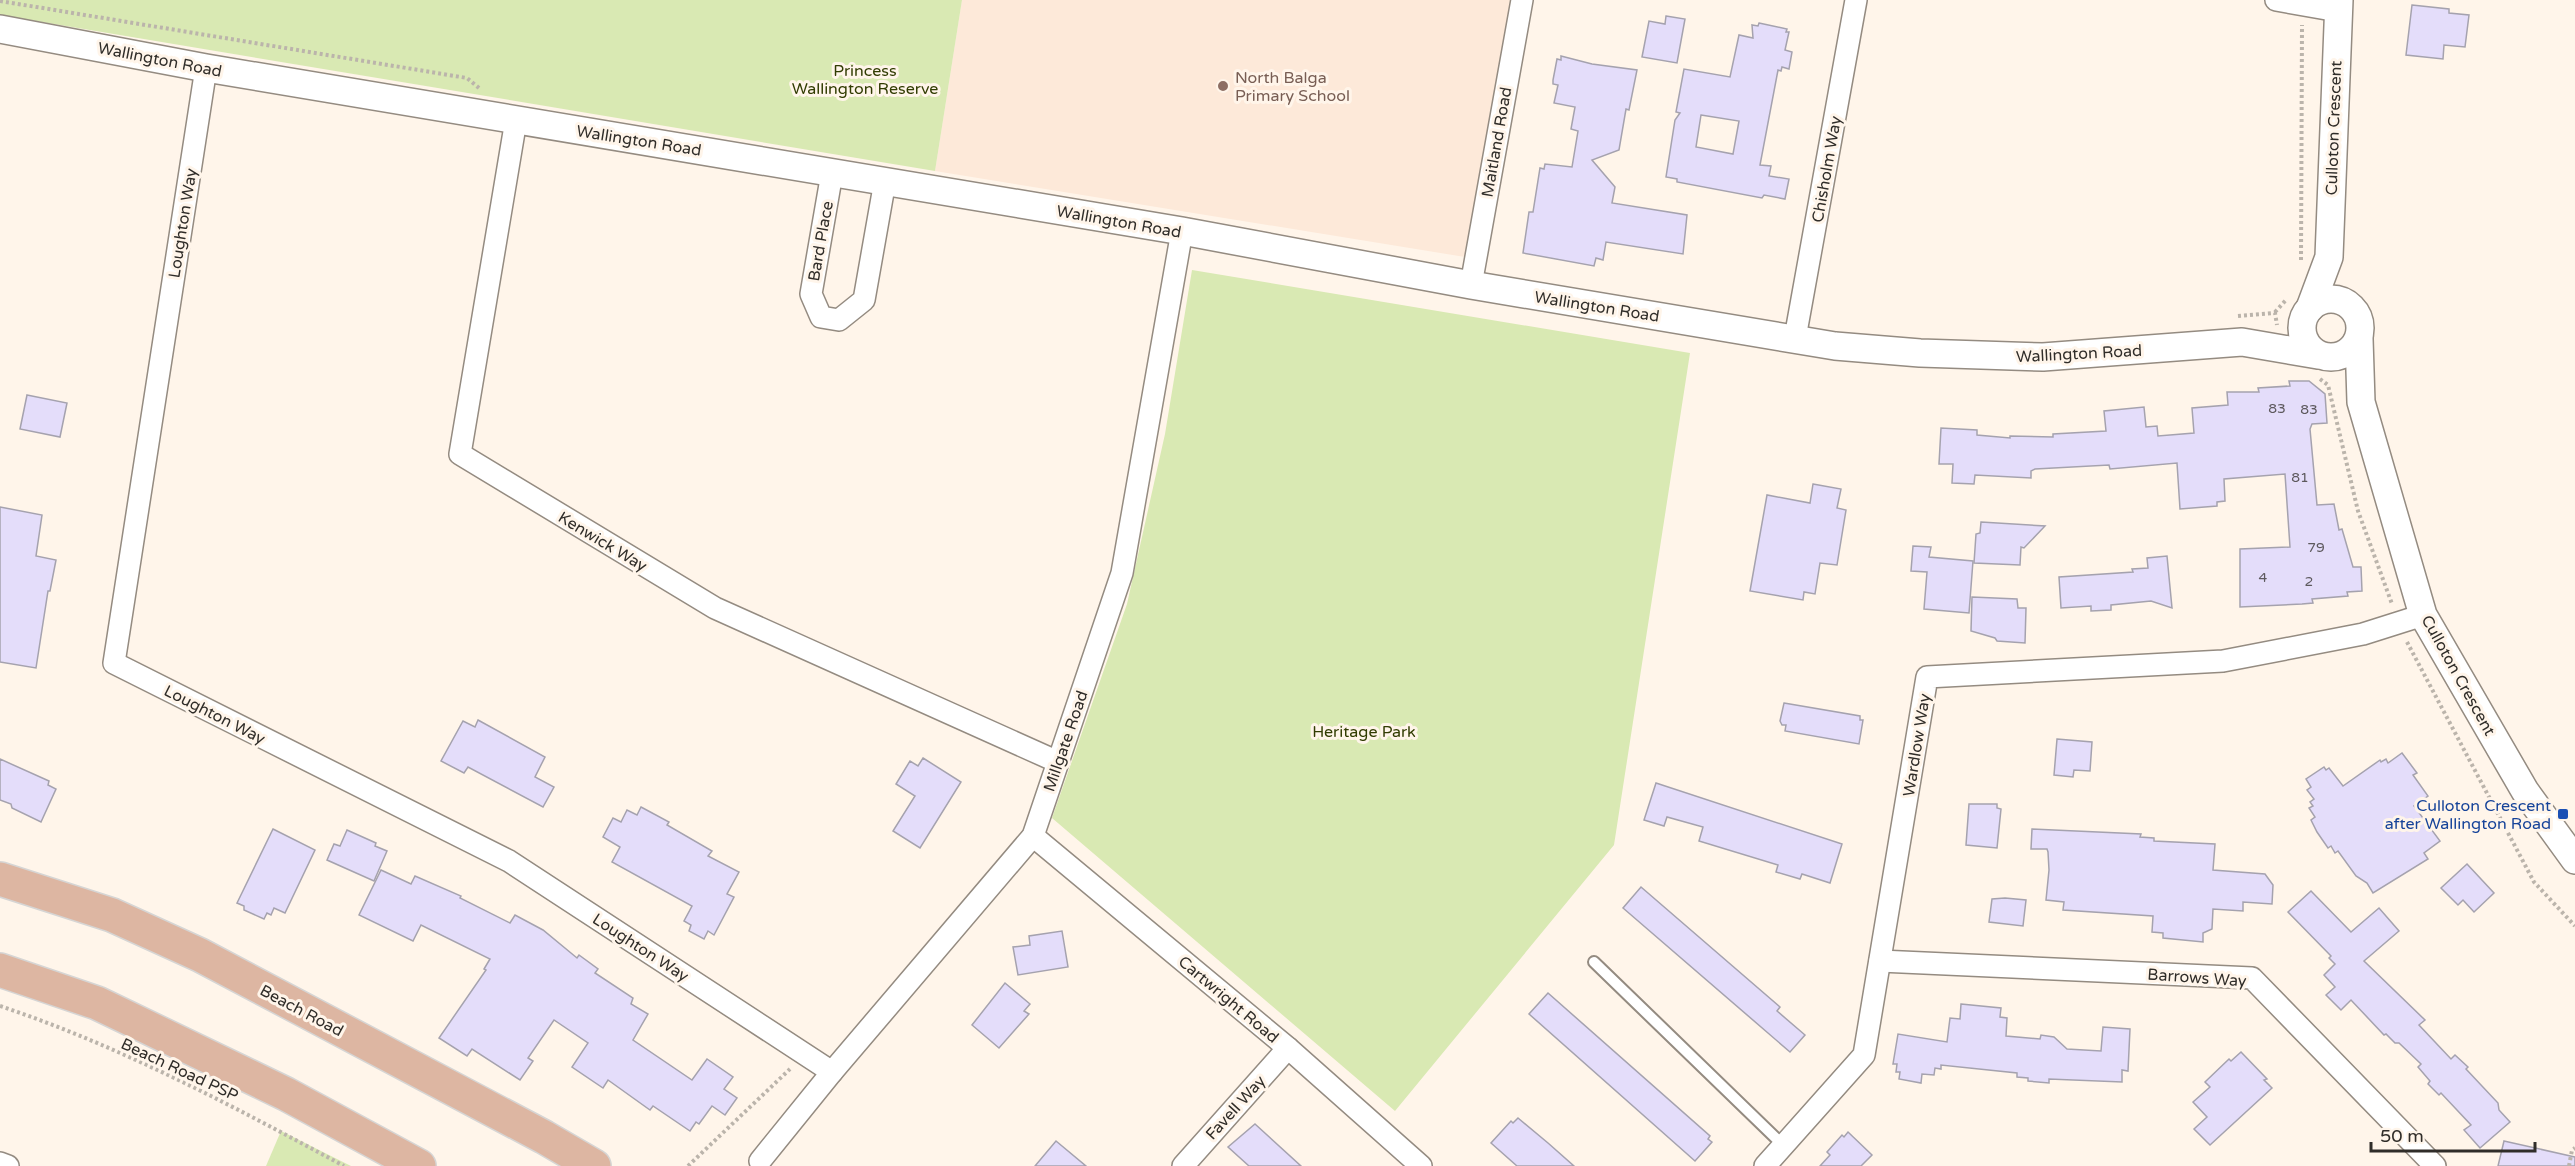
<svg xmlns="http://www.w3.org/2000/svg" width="2575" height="1166" viewBox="0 0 2575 1166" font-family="'Varela Round',sans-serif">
	<rect width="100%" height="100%" fill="#fff5ea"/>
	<polygon fill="#fde9d9" points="962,0 1513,0 1465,257 935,171"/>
	<g fill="#d9e9b3">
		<polygon points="0,0 962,0 935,171 0,15"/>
		<polygon points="1192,270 1690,353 1614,845 1395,1111 1052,818 1127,604 1165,434"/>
		<polygon points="281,1131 351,1166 266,1166"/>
	</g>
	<g fill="#e4ddfa" stroke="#a5a2ae" stroke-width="1.5" fill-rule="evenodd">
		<polygon points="2412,5 2449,9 2449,13 2469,15 2465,47 2444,45 2443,59 2406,55"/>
		<polygon points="1666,16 1685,19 1677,63 1642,57 1649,21 1665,24"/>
		<path d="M1759 23 1787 29 1786 32H1789L1785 50 1792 52 1789 69 1782 67 1781 71 1778 70 1760 165 1771 166 1769 176 1789 179 1785 199 1764 195 1762 198 1677 182V179L1666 177 1675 120 1680 113 1676 112 1684 69 1730 77 1739 35 1753 38 1752 25 1758 26ZM1701 115 1739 121 1733 154 1696 147Z"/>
		<polygon points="1561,56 1592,64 1637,70 1629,110 1626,109 1619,150 1592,160 1615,187 1612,203 1687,215 1683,254 1606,242 1603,260 1596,258 1594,266 1523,253 1529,212 1533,212 1540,168 1544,169 1545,164 1572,167 1578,131 1571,129 1575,107 1554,103 1558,85 1553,84 1553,80 1557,59 1561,60"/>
		<polygon points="2289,381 2309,381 2325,394 2327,423 2312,424 2310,429 2317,505 2334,504 2339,530 2342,529 2353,567 2361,567 2362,591 2347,592 2348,596 2312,599 2313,603 2302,604 2240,607 2240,549 2290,547 2285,474 2224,479 2225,501 2217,502 2217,506 2180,509 2177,463 2110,469 2109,465 2035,469 2031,471 2031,478 1975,475 1974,484 1952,483 1953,464 1939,464 1941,428 1977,430 1977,435 2010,438 2010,436 2053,437 2053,434 2106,431 2104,411 2144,407 2146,427 2157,426 2158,436 2194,433 2192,408 2228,405 2227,392 2259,392 2258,388 2290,386"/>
		<polygon points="27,395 67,403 60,437 20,429"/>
		<polygon points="1813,484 1841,489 1837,508 1846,510 1837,565 1820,563 1815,594 1804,592 1803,600 1750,591 1767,495 1810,503"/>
		<polygon points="0,507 42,515 36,556 56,560 50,591 48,591 36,668 0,662"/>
		<polygon points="1981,522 2045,526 2024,548 2021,547 2020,565 1974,563 1976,534 1980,533"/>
		<polygon points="1913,546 1931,547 1929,557 1973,561 1969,613 1924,609 1927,572 1911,571"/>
		<polygon points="2167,556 2172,608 2151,601 2111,605 2111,610 2091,611 2091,606 2061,608 2059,577 2133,572 2132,569 2148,568 2147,558"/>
		<polygon points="1972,597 2017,599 2018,608 2026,608 2025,643 1997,641 1995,638 1971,631"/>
		<polygon points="1784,703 1860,716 1860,720 1863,720 1859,744 1785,731 1786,725 1782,725 1780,721"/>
		<polygon points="478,720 545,757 535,777 554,787 543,807 468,767 464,773 441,761 463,721 475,727"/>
		<polygon points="2057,739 2092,742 2090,771 2074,770 2073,777 2054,775"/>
		<polygon points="2402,753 2417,773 2413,775 2428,796 2414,806 2440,841 2424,853 2428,859 2373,893 2367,883 2356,876 2338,851 2335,853 2331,846 2328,848 2317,832 2311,820 2315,817 2309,808 2313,806 2310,802 2314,799 2307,790 2311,787 2306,779 2324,767 2326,770 2329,768 2343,786 2380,760 2381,762 2386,759 2388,763"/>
		<polygon points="923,758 961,782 920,848 893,831 915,796 896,784 910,761 918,766"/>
		<polygon points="0,759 49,781 48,785 56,789 41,822 12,808 11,804 0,800"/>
		<polygon points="1656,783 1842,844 1830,883 1802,874 1800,879 1776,872 1778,865 1699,841 1703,827 1667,817 1664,826 1644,820"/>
		<polygon points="1969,804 1997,804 1997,808 2001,809 1997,848 1966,845"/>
		<polygon points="641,807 669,822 667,825 712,851 708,856 739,872 727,894 734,897 714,935 708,931 704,939 689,931 691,925 684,921 692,906 612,862 620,847 603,837 613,818 621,822 627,810 637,815"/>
		<polygon points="273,829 315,850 285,913 274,908 271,915 267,913 264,919 244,910 244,906 237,903"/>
		<polygon points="2032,829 2141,834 2140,837 2154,838 2154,841 2215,844 2213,870 2265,874 2273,885 2272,904 2243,902 2243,911 2213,909 2212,929 2203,933 2203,942 2163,938 2163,933 2152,932 2153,916 2063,910 2064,902 2046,900 2049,870 2048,852 2047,849 2031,849"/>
		<polygon points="347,830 376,843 375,846 387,851 374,881 327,860 334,844 340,846"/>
		<polygon points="2467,864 2494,893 2474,912 2463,900 2458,905 2441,888"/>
		<polygon points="381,870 411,884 415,876 461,896 460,898 510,923 515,915 543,930 577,958 579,955 598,969 595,973 633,998 631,1004 648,1014 633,1040 692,1080 707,1059 733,1077 724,1089 737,1098 725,1115 712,1106 699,1124 696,1122 690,1131 653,1106 650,1110 608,1080 603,1088 572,1067 588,1043 554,1020 528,1058 533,1061 520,1080 472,1049 467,1056 439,1038 486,970 484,969 490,959 421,925 413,941 359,915"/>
		<polygon points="1641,887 1780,1007 1777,1011 1805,1035 1790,1052 1623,908"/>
		<polygon points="2311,891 2351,932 2379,908 2399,931 2364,961 2425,1020 2419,1025 2451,1059 2455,1055 2468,1067 2466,1069 2498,1103 2499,1110 2510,1122 2480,1148 2464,1130 2471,1125 2441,1093 2439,1095 2428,1084 2430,1081 2418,1067 2421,1064 2399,1043 2395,1043 2386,1034 2384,1035 2351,1000 2341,1010 2326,995 2335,987 2324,975 2335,964 2329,958 2331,956 2288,912"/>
		<polygon points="2005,898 2026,900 2023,926 1989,922 1992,899"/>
		<polygon points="1062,931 1068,967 1018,975 1013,947 1030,945 1029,936"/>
		<polygon points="1005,983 1030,1004 1024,1011 1029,1014 999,1048 972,1025"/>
		<polygon points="1548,993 1710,1136 1708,1139 1712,1142 1695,1161 1529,1014"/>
		<polygon points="1961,1004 2001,1008 2000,1017 2007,1018 2006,1036 2040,1039 2041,1035 2054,1037 2067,1049 2101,1051 2103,1027 2130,1029 2128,1071 2122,1070 2122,1082 2049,1079 2049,1083 2028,1081 2028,1078 2017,1077 2017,1073 1941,1065 1941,1069 1935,1068 1934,1075 1922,1074 1921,1083 1899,1079 1900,1072 1896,1072 1897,1064 1893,1064 1898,1034 1947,1042 1950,1018 1960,1019"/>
		<polygon points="2241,1052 2267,1079 2264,1080 2272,1088 2210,1145 2194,1129 2207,1117 2193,1102 2210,1087 2205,1082 2229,1059 2231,1061"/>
		<polygon points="1518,1118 1548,1143 1574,1166 1517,1166 1491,1143 1511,1121 1513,1123"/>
		<polygon points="1255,1124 1301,1166 1249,1166 1228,1147"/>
		<polygon points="1848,1132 1872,1155 1861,1166 1820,1166 1830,1155 1827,1152 1842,1135 1844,1137"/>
		<polygon points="1056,1141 1086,1166 1035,1166"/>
		<polygon points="2504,1141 2575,1157 2575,1166 2498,1166"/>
	</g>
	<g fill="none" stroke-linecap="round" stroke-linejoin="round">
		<defs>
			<polyline id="service" points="1594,962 1784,1146"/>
			<g id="minor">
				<polyline points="2276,0 2338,11"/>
				<polyline points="206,68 114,663 509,861 832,1072"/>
				<polyline points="516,120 460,454 715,608 1058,762"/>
				<polyline points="832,173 811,294 821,317 839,320 864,300 885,181"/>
				<polyline points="1471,285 1522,0"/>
				<polyline points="1795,338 1856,0"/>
				<polyline points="1033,836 1288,1048 1421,1166"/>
				<polyline points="1880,961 2252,978 2435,1166"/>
				<polyline points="760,1161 832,1072 1033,836 1122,573 1182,231"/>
				<polyline points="0,1163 8,1166"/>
				<polyline points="1183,1166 1288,1048"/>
				<polyline points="1765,1166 1864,1055 1927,677 2223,661 2363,634 2423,615"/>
			</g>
			<g id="tertiary">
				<polyline points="0,29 206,68 1182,231 1471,285 1835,346 1920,353 2043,357 2242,342 2318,355"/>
				<circle cx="2331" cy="328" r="29"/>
				<polyline points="2310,308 2329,257 2339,0"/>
				<polyline points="2359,339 2361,402 2423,615 2525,791 2575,860"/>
			</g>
			<g id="primary">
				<polyline points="0,879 112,915 200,955 544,1137 594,1166"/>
				<polyline points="0,970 97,1003 286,1094 419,1166"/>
			</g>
		</defs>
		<use href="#service" stroke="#948b81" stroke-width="14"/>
		<use href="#minor" stroke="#948b81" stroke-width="24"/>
		<use href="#tertiary" stroke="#948b81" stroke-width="30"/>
		<use href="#primary" stroke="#d6d5d4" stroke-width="36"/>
		<g stroke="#bbb4ab" stroke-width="4" stroke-dasharray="3 3" stroke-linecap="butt">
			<polyline points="0,1 467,78 479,88"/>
			<polyline points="2301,260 2302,25"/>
			<polyline points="2275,312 2286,300"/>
			<polyline points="2238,316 2275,313 2277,325"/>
			<polyline points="2320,379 2328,385 2358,511 2392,604"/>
			<polyline points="2407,642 2534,882 2575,926"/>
			<path d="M0 1006C120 1046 233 1106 344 1166"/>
			<polyline points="688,1166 790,1069"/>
			<polyline points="2569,1166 2572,1150 2575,1148"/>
		</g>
		<use href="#service" stroke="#fff" stroke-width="10"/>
		<use href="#minor" stroke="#fff" stroke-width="21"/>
		<use href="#tertiary" stroke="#fff" stroke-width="27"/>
		<use href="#primary" stroke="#ddb6a2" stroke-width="33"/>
	</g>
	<circle fill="#8d6e63" stroke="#fff5ea" stroke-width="2" cx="1223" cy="86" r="6"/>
	<rect fill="#1a4fb4" stroke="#fff5ea" stroke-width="2" x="2557" y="808" width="12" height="12" rx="3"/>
	<g text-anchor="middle" stroke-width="6" stroke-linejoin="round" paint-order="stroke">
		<g font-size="14" fill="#5d595d">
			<text x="2277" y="413">83</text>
			<text x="2309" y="414">83</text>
			<text x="2300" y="482">81</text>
			<text x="2316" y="552">79</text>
			<text x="2263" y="582">4</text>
			<text x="2309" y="586">2</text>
		</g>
		<g font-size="16" fill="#302d29" stroke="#fff5ea">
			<text transform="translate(160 59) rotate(11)" y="6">Wallington Road</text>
			<text transform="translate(2333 128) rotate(-88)" y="6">Culloton Crescent</text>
			<text transform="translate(639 140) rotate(9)" y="6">Wallington Road</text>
			<text transform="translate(1496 142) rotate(-80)" y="6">Maitland Road</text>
			<text transform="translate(1826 169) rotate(-80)" y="6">Chisholm Way</text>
			<text transform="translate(1119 221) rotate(10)" y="6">Wallington Road</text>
			<text transform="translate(182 223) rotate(-81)" y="6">Loughton Way</text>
			<text transform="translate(820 241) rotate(-80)" y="6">Bard Place</text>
			<text transform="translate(1597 306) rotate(9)" y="6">Wallington Road</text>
			<text transform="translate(2079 353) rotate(-3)" y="6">Wallington Road</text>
			<text transform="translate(603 541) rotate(31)" y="6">Kenwick Way</text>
			<text transform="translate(2459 675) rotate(61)" y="6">Culloton Crescent</text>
			<text transform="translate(215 714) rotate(27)" y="6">Loughton Way</text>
			<text transform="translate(1065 741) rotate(-71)" y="6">Millgate Road</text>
			<text transform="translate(1916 745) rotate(-81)" y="6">Wardlow Way</text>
			<text transform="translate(641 947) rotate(33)" y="6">Loughton Way</text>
			<text transform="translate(2197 977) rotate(4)" y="6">Barrows Way</text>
			<text transform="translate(1229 999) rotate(40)" y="6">Cartwright Road</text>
			<text transform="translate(302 1010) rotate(28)" y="6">Beach Road</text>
			<text transform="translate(180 1069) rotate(25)" y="6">Beach Road PSP</text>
			<text transform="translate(1235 1107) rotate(-48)" y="6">Favell Way</text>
		</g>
		<g font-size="16" fill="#313c02" stroke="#fff5ea">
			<text x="865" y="76">Princess<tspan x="865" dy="18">Wallington Reserve</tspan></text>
			<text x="1364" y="737">Heritage Park</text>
		</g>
		<g font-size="16" fill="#785e54" stroke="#fff5ea" text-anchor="start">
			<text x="1235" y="83">North Balga<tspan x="1235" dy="18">Primary School</tspan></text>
		</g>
		<g font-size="16" fill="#164399" stroke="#fff5ea" text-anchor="end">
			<text x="2551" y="811">Culloton Crescent<tspan x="2551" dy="18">after Wallington Road</tspan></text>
		</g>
	</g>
	<path d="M2371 1142v9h164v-9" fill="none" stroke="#302d29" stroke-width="3"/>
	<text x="2380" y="1142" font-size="18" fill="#302d29" stroke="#fff5ea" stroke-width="4.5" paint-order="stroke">50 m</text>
</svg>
